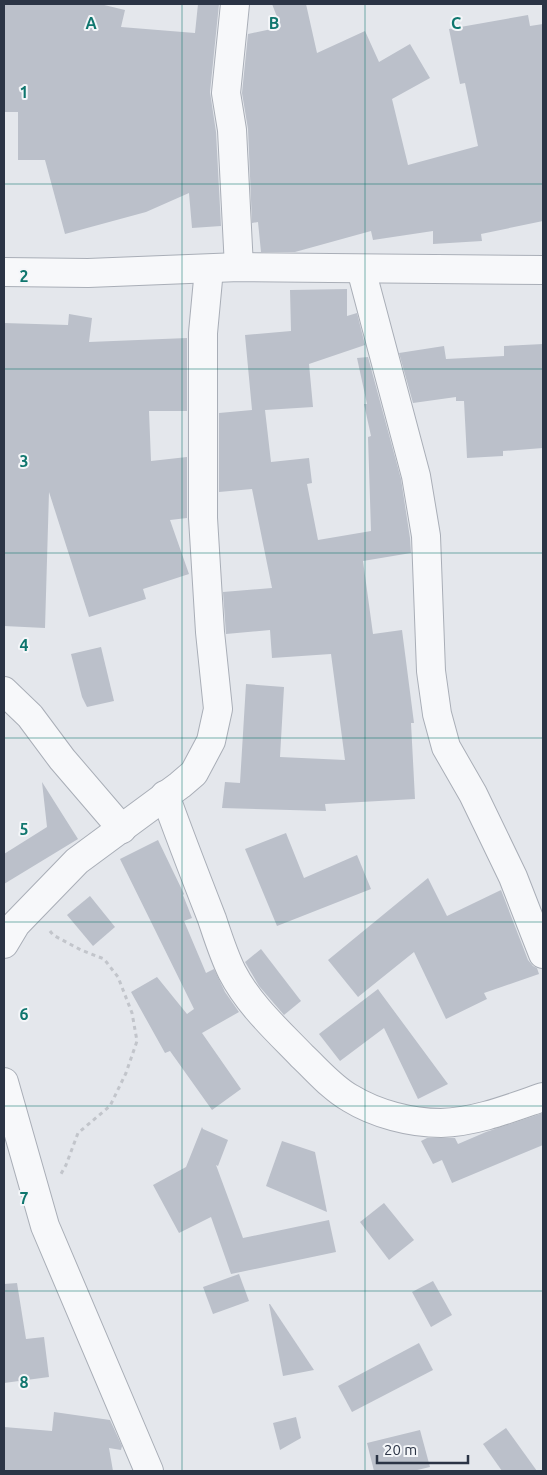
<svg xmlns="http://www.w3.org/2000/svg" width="547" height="1475" viewBox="0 0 547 1475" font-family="Ubuntu,sans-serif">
	<rect width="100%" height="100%" fill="#e4e7ec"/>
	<g fill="#bbc0ca">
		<polygon points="4,4 100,4 125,10 121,27 195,33 198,4 219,4 210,92 216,132 221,226 192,228 189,193 146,212 65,234 45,160 18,160 18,112 4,112"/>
		<polygon points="272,4 306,4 317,53 365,31 379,62 410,44 430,78 392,99 408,165 478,146 465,83 460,84 449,29 528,15 530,26 543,24 543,221 481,234 482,241 433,244 433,231 373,240 371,231 295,252 261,252 258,222 252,223 248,129 242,93 248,34 281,27"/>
		<polygon points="347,289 347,316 357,313 365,345 309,364 313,407 265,410 271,462 309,458 312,483 307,484 318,540 371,531 368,437 371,436 364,404 367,404 357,358 368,357 401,479 410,538 411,553 363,561 373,634 402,630 414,723 411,723 415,799 325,804 326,811 222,808 225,782 240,783 246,684 284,687 280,757 345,760 331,654 272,658 270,630 226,634 223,592 272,588 252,489 219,492 219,413 252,410 245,335 291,331 290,290"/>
		<polygon points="69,314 92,318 89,342 187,338 187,411 149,411 151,461 187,457 187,518 170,520 189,574 143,589 146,599 89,617 49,492 45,628 4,626 4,323 68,325"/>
		<polygon points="543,344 543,448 503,451 503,456 467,458 464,401 456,401 456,397 413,403 399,353 444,346 446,359 504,356 504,346"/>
		<polygon points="101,647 114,701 87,707 82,697 71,654"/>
		<polygon points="42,782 78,839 4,884 4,854 47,827"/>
		<polygon points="286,833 304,878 357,855 371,889 277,926 245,849"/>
		<polygon points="158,840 184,894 183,895 192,918 184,921 206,973 214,969 225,992 239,1012 202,1033 241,1089 212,1110 170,1051 165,1053 131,992 157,977 187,1014 194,1009 120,859"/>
		<polygon points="428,878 447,916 501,890 528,960 533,966 537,968 539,974 484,993 487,999 446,1019 414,952 358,997 328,960"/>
		<polygon points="90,896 115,927 93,946 67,915"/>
		<polygon points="261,949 301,1001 284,1015 259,986 245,962"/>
		<polygon points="378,989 380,992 448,1084 418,1099 384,1028 340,1061 319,1034"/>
		<polygon points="543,1113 543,1145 452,1183 442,1160 433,1164 421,1141 427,1138 455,1138 458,1144 486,1132"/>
		<polygon points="202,1127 203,1129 228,1140 218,1166 216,1165 243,1238 329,1220 336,1252 231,1274 211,1217 179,1233 153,1185 186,1167"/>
		<polygon points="282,1141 315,1152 327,1212 266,1186"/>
		<polygon points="384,1203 414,1240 389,1260 360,1222"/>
		<polygon points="239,1274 249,1301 213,1314 203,1287"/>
		<polygon points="433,1281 452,1315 431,1327 412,1292"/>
		<polygon points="17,1283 26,1339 44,1337 49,1377 4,1383 4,1284"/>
		<polygon points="269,1304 270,1304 314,1370 283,1376"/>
		<polygon points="419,1343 433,1370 352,1412 338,1386"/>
		<polygon points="54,1412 110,1420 122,1446 121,1450 109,1448 113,1471 4,1471 4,1427 52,1431"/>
		<polygon points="296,1417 301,1438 280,1450 273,1423"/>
		<polygon points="506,1428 537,1471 502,1471 483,1444"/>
		<polygon points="420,1430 430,1467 413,1471 374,1471 367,1443"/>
	</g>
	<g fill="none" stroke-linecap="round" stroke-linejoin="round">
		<defs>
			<g id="minor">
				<polyline points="235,4 226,93 232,130 239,267"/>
				<polyline points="361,269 416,476 426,536 431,671 437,714 446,747 473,794 513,877 543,954"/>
				<polyline points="4,691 30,716 62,759 122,829"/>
				<path d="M165 795C180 837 196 878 212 919 218 937 224 956 232 972 249 1005 277 1030 302 1056 317 1070 332 1088 350 1098 376 1114 411 1123 441 1123 476 1122 511 1108 543 1097"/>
				<polyline points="4,944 16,924 77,861 180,785 194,773 211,741 218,709 210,632 203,518 203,333 209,269"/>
				<polyline points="4,1082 45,1226 149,1471"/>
			</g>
			<polyline id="tertiary" points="4,272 88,273 239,267 543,270"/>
		</defs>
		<use href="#minor" stroke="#a9aeb7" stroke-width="30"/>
		<use href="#tertiary" stroke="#a9aeb7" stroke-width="30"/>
		<polyline stroke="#c2c5cb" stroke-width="3" stroke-dasharray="4 4" stroke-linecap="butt" points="50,931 53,935 81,950 104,959 118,977 132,1013 137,1041 126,1073 110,1106 78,1133 66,1165 61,1174"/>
		<use href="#minor" stroke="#f7f8fa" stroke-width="28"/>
		<use href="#tertiary" stroke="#f7f8fa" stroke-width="28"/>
	</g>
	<path fill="none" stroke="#0f766e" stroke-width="1" stroke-opacity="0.55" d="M182 4V1471M365 4V1471M4 184H543M4 369H543M4 553H543M4 738H543M4 922H543M4 1106H543M4 1291H543"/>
	<g font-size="16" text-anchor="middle" font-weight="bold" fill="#0f766e" stroke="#f4f6f9" stroke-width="4" stroke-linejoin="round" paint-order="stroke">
		<text x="91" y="29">A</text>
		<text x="274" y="29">B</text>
		<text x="456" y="29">C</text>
		<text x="24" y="98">1</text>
		<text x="24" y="282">2</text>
		<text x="24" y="467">3</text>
		<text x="24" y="651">4</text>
		<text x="24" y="835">5</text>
		<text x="24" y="1020">6</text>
		<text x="24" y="1204">7</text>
		<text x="24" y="1388">8</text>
	</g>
	<rect width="547" height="1475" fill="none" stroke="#2b3445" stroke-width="10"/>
	<path d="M377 1455v8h91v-8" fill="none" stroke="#2b3445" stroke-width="2.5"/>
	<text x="384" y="1455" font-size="15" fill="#2b3445" stroke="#f4f6f9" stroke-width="4" paint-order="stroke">20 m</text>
</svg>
